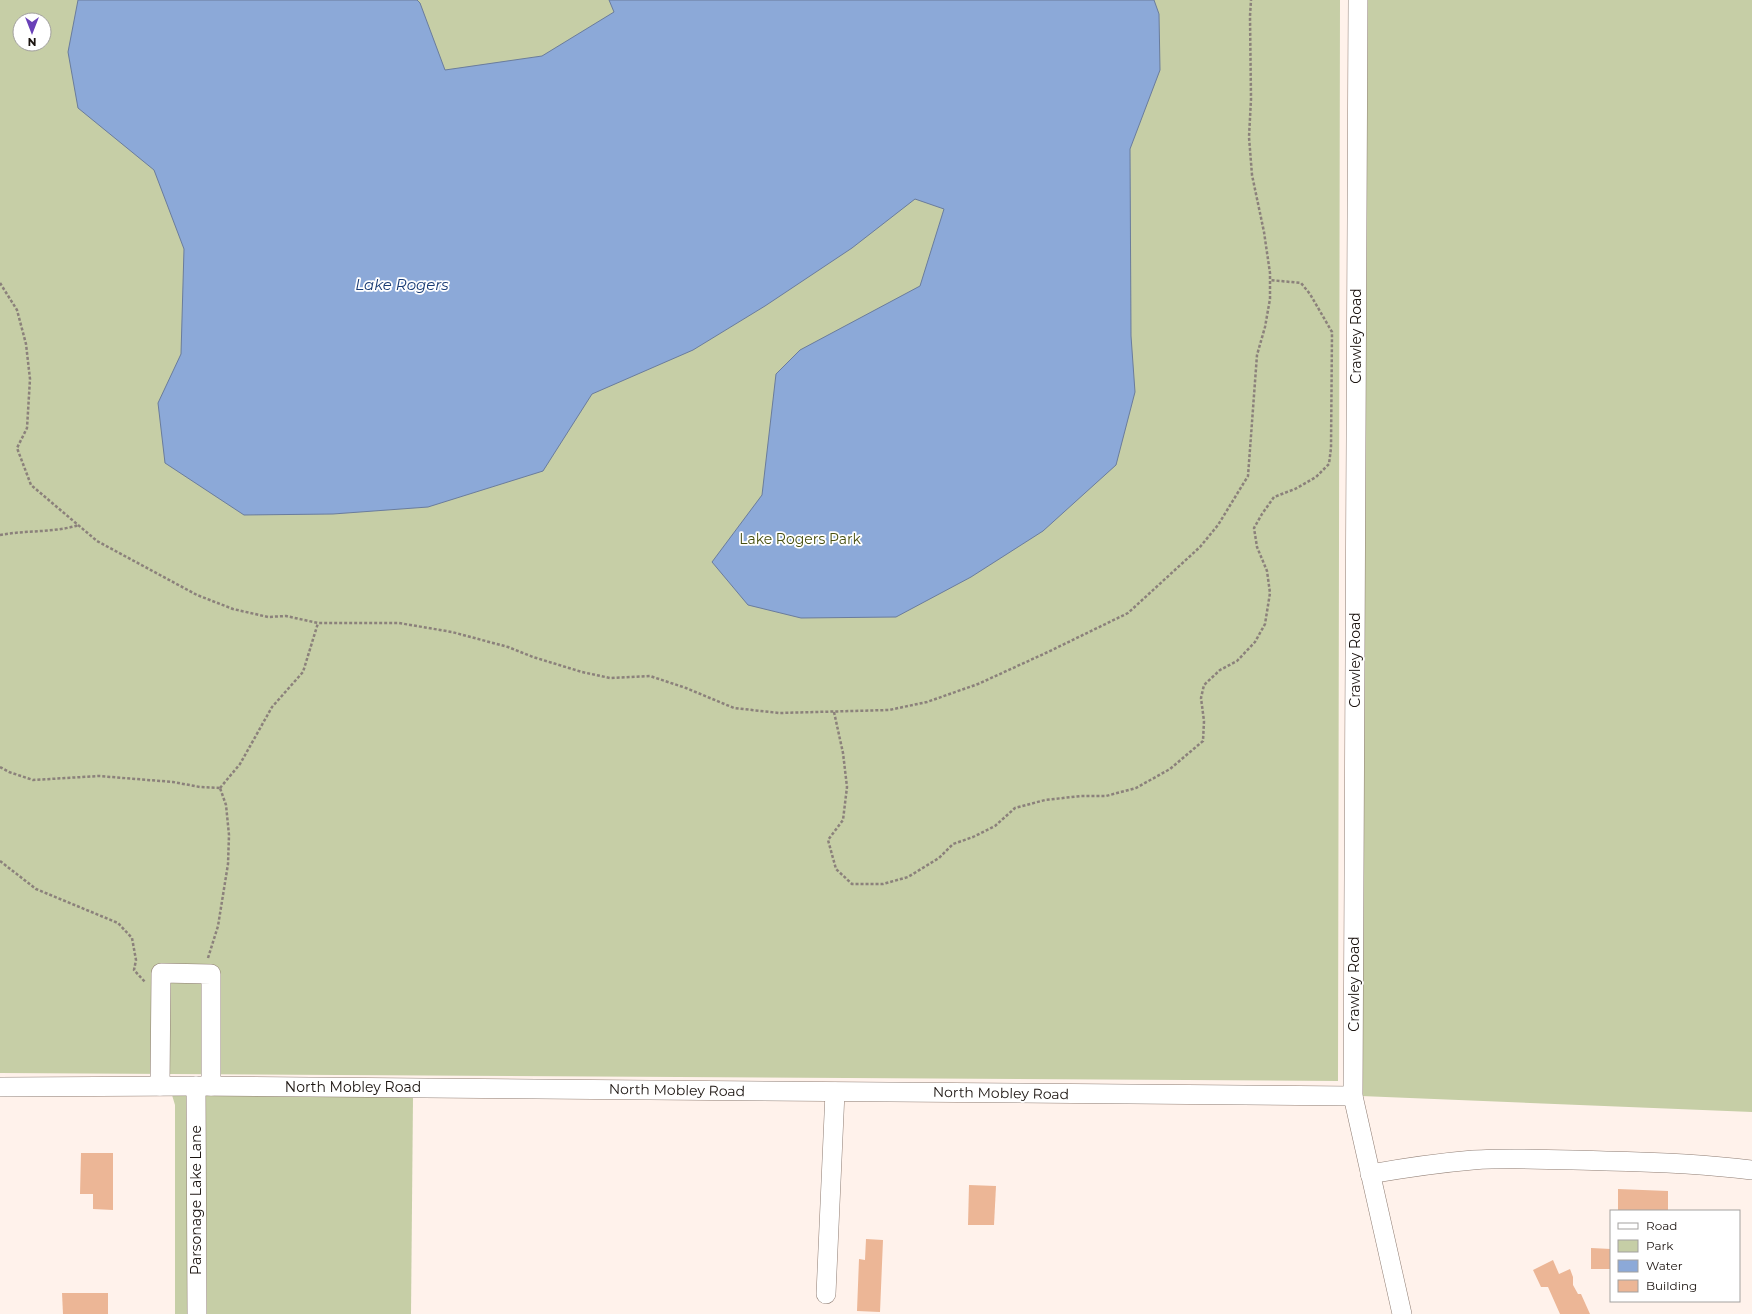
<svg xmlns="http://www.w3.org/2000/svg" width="1752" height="1314" viewBox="0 0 1752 1314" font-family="Montserrat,sans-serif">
	<rect width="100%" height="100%" fill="#fff2eb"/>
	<g fill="#c6cea6" fill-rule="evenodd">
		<path d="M0 0H1340L1338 1081 0 1073ZM20 20H44V44H20Z"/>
		<polygon points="1366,0 1752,0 1752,1112 1361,1096"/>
		<polygon points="172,1095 188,1095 189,1314 175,1314 175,1105"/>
		<polygon points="204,1095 413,1097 411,1314 204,1314"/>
	</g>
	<polygon fill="#8ca9d8" stroke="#6a7c9c" points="78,0 417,0 420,3 445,70 542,56 614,12 609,0 1154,0 1159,14 1160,70 1130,149 1131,336 1135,392 1116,465 1043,531 971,577 896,617 801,618 748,605 712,562 762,495 776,374 800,350 920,286 944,209 915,199 852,248 765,306 693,350 592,394 543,471 428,507 333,514 244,515 165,463 158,403 181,354 184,249 154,170 78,108 68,52"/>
	<g fill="#ecb696">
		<polygon points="81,1153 113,1153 113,1210 93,1209 93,1194 80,1194"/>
		<polygon points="969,1185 996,1186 994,1225 968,1225"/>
		<polygon points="1618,1189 1668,1191 1668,1211 1618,1211"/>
		<polygon points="866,1239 883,1240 880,1312 857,1311 859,1259 865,1260"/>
		<polygon points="1591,1248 1611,1249 1611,1269 1591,1269"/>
		<polygon points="1553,1260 1559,1274 1570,1269 1573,1277 1573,1285 1578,1294 1581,1294 1590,1314 1560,1314 1548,1287 1541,1287 1533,1270"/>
		<polygon points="62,1293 108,1293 108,1314 63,1314"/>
	</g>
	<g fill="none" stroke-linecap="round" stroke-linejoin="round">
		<defs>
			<g id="minor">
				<polyline points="1358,0 1353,1096 1402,1314"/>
				<polyline points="160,1086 161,973 211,974 211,1086"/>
				<polyline points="196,1086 197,1314"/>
				<polyline points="0,1087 196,1086 1353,1096"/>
				<path d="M1370 1174C1404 1168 1438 1163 1473 1160 1517 1157 1562 1160 1606 1161 1655 1162 1703 1164 1752 1170"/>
				<polyline points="826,1294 835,1092"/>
			</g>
		</defs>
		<use href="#minor" stroke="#8f7d73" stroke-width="20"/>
		<g stroke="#8b817b" stroke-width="2.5" stroke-dasharray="3 2" stroke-linecap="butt">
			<polyline points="0,283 17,310 26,344 30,379 27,428 17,448 31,485 97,541 197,595 233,609 268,617 286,616 318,623 399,623 452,632 508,647 533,657 582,672 610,678 650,676 686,688 734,708 779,713 889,710 927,702 978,684 1048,652 1128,613 1200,547 1218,525 1248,476 1257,355 1265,327 1270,299 1270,273 1264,232 1252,175 1249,137 1251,99 1250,16 1251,0"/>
			<path d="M0 535C26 530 53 533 79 525"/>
			<polyline points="834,712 843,753 847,787 843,820 828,840 836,869 852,884 883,884 908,877 939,858 953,844 973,837 995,826 1015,808 1045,800 1081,796 1106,796 1136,788 1170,769 1203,741 1204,721 1201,698 1204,685 1220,670 1237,661 1255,642 1265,624 1270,593 1267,571 1257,547 1254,528 1262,514 1274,497 1295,489 1316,477 1329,464 1331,448 1332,332 1310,294 1301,283 1270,280"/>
			<polyline points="0,767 9,772 33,780 99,776 173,782 200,787 220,788"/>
			<polyline points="220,788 240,764 272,707 303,672 318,623"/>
			<polyline points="0,861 36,889 118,923 132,938 136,960 134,970 145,982"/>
			<polyline points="208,958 218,926 228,864 229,835 226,805 220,788"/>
		</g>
		<use href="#minor" stroke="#fff" stroke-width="19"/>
	</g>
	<g text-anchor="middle" stroke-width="3.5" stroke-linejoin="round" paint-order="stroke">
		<g font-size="14" fill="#1a130f" stroke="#fff">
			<text transform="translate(1356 336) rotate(-90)" y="5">Crawley Road</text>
			<text transform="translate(1355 660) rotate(-90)" y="5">Crawley Road</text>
			<text transform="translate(1354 984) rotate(-90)" y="5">Crawley Road</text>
			<text x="353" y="1092">North Mobley Road</text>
			<text transform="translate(677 1090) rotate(1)" y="5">North Mobley Road</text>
			<text transform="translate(1001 1093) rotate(1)" y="5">North Mobley Road</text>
			<text transform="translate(196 1200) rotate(-90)" y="5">Parsonage Lake Lane</text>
		</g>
		<g font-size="14" fill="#485010" stroke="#fff">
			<text x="800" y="544">Lake Rogers Park</text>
		</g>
		<g font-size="15" font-style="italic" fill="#193b74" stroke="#fff">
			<text x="402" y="290">Lake Rogers</text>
		</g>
	</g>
	<rect x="1610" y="1210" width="130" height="92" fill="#ffffff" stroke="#a3a19f"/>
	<rect x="1618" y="1223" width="20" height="6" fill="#ffffff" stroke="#a3a19f"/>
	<text x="1646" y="1230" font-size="12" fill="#1a130f">Road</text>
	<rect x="1618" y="1240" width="20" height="12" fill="#c6cea6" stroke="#a3a19f"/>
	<text x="1646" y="1250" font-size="12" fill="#1a130f">Park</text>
	<rect x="1618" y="1260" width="20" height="12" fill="#8ca9d8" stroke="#a3a19f"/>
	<text x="1646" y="1270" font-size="12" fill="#1a130f">Water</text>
	<rect x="1618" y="1280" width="20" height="12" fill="#ecb696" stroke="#a3a19f"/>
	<text x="1646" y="1290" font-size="12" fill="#1a130f">Building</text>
	<g transform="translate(32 32) rotate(180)"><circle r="19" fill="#ffffff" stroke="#a3a19f"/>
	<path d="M0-3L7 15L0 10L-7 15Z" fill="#6940b8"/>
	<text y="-6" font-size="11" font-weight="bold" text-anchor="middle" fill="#1a130f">N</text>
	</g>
</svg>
